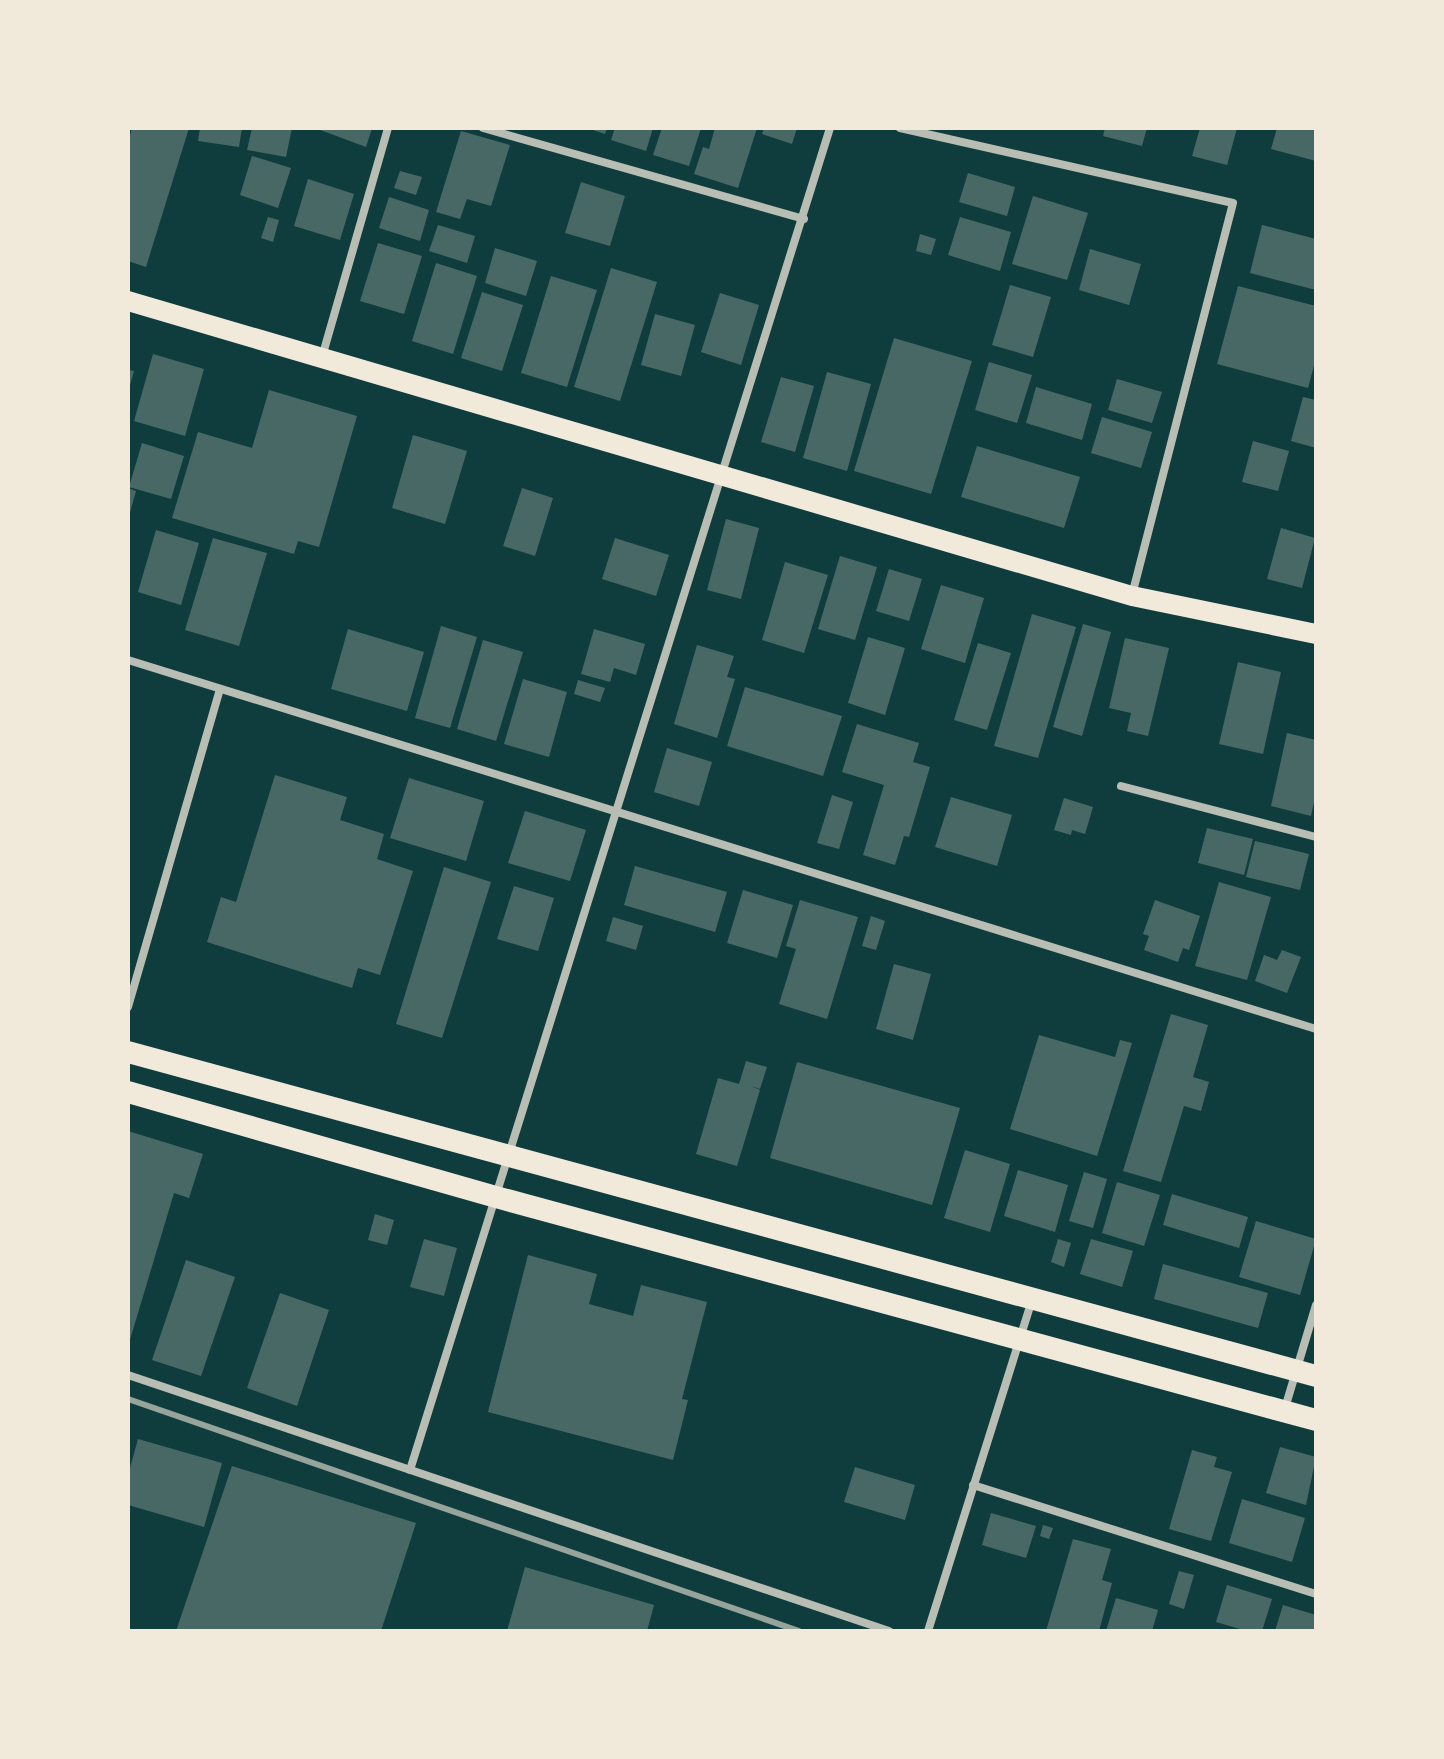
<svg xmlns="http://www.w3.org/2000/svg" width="1444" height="1759" viewBox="0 0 1444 1759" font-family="'Open Sans',sans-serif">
	<rect width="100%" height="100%" fill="#0f3d3e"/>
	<g fill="#486865">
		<polygon points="132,128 189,128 146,267 128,261 128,142"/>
		<polygon points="200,128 242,128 239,147 198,141"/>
		<polygon points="252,128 292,128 286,157 247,150"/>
		<polygon points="315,128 372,128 366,147"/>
		<polygon points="587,128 607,128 605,134"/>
		<polygon points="615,128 653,128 646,151 611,140"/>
		<polygon points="662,128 701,128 689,166 653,155"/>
		<polygon points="715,128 757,128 738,188 694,174 703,147 709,149"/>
		<polygon points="764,128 797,128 792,144 762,134"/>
		<polygon points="1105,128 1147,128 1142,146 1103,136"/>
		<polygon points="1200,128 1237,128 1227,165 1192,156"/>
		<polygon points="1277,128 1316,128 1316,161 1271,149"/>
		<polygon points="461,131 510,145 491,206 467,199 460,219 436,212"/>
		<polygon points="252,156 291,168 278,208 240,195"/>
		<polygon points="400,171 422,177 416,195 394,188"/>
		<polygon points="968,173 1015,187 1007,216 959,202"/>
		<polygon points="308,179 354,194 340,240 294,226"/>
		<polygon points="581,182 625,196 610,246 565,233"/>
		<polygon points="1033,196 1088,213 1067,280 1012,264"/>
		<polygon points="389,197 429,210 420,241 379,228"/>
		<polygon points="268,217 279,220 273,242 261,238"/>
		<polygon points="960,217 1011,232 1000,271 948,255"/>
		<polygon points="438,225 475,236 467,263 429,251"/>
		<polygon points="1262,225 1316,239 1316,290 1250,273"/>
		<polygon points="920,234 936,239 931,255 916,251"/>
		<polygon points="378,243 422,256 404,314 360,301"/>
		<polygon points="495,248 537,261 526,296 485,283"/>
		<polygon points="1090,249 1141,264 1129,305 1079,290"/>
		<polygon points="436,263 477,276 453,354 412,341"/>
		<polygon points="611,268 657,282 620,401 574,387"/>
		<polygon points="551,276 597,290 567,387 521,373"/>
		<polygon points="1010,285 1051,297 1033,357 992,345"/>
		<polygon points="1238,286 1316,306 1316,358 1308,388 1217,364"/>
		<polygon points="482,292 523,305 502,371 461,358"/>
		<polygon points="720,293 759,305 741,365 701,352"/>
		<polygon points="655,314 695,325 681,376 641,365"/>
		<polygon points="894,338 972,361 931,494 854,471"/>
		<polygon points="153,354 204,369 185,436 134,421"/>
		<polygon points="989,362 1032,375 1017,423 975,410"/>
		<polygon points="128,370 134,371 129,389 128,389"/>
		<polygon points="827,372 871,384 847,471 803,458"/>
		<polygon points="781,377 814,386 795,452 761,442"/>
		<polygon points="1117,379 1162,392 1152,423 1108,410"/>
		<polygon points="1036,387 1092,404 1082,440 1026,423"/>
		<polygon points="269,390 357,416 319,547 298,541 294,554 172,518 198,432 252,448"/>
		<polygon points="1303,397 1316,400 1316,448 1291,441"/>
		<polygon points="1102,417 1152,432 1141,468 1091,453"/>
		<polygon points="413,435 467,451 445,524 392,508"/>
		<polygon points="1253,441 1289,451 1278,491 1242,482"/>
		<polygon points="142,443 184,456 171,499 129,487"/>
		<polygon points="977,446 1080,477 1064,528 961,497"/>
		<polygon points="128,488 136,491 129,516 128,516"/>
		<polygon points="522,488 553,498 535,556 503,546"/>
		<polygon points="726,519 759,528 741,599 707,590"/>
		<polygon points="1281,528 1315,538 1302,588 1267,579"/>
		<polygon points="156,530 199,543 181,605 138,592"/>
		<polygon points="213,538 267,553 239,646 185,630"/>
		<polygon points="615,538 669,555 656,596 602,579"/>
		<polygon points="840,556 877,567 855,640 818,629"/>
		<polygon points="785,562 828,575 804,653 762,640"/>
		<polygon points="889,569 922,579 909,621 876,611"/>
		<polygon points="941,585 984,598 965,663 921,649"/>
		<polygon points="1032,614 1076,627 1038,758 994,746"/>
		<polygon points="1083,624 1111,632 1082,736 1053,727"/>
		<polygon points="441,626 477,637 450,728 415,718"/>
		<polygon points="348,629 424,652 407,711 331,689"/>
		<polygon points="594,629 645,644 636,675 614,668 610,682 581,674"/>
		<polygon points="868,637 905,648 885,715 848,703"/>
		<polygon points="1125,638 1169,648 1148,736 1127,731 1131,713 1109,708"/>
		<polygon points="483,640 523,652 496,741 457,729"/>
		<polygon points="978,643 1011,653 987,730 954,720"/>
		<polygon points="697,645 734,656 727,677 735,679 717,738 674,724"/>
		<polygon points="1238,662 1281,672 1263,754 1219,744"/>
		<polygon points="523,679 567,692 549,757 504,744"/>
		<polygon points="578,680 605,688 600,702 574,694"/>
		<polygon points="745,687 842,716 823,776 727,746"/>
		<polygon points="857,724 919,743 913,762 930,767 909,837 904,836 895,865 863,855 884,785 842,772"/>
		<polygon points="1287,733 1316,740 1316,793 1311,816 1271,806"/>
		<polygon points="667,748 712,762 699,806 654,792"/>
		<polygon points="275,775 347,797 340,820 384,834 377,859 413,871 380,975 358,968 352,988 207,942 221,897 236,902"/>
		<polygon points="409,778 484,801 466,861 390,838"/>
		<polygon points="832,795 853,802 839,849 817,843"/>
		<polygon points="951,797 1012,815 997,866 935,847"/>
		<polygon points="1064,798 1093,807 1085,834 1072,830 1071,835 1054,830"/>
		<polygon points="525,811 586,830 570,881 508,863"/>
		<polygon points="1207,828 1253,839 1244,875 1198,863"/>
		<polygon points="1255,841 1309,854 1300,890 1246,877"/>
		<polygon points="635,866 727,892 715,932 624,905"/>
		<polygon points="444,867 491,882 442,1038 396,1024"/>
		<polygon points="1219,882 1271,897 1247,980 1195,966"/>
		<polygon points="514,886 554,898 538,951 497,939"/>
		<polygon points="743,890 793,905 777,958 727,943"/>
		<polygon points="800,900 858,917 827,1019 779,1004 796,949 786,946"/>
		<polygon points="1155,900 1200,916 1189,950 1183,948 1178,962 1144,950 1149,936 1143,934"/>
		<polygon points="871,916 885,921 876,950 862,946"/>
		<polygon points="613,917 643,926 636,950 606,941"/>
		<polygon points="1282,950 1301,957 1287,993 1255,981 1264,955 1277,960"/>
		<polygon points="894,964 931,974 913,1040 876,1029"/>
		<polygon points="1171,1014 1208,1025 1193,1077 1209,1082 1201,1111 1184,1106 1161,1182 1123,1171"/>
		<polygon points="1039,1035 1115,1057 1120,1040 1132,1043 1097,1156 1010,1129"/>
		<polygon points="746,1061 767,1067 760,1089 751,1086 760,1090 737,1166 696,1154 718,1078 739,1084"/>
		<polygon points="797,1062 960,1108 932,1205 770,1158"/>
		<polygon points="128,1131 203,1154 189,1198 174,1193 129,1343"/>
		<polygon points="965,1150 1010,1164 990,1232 944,1218"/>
		<polygon points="1018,1170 1068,1185 1055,1232 1004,1216"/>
		<polygon points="1084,1172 1107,1179 1093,1228 1069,1221"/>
		<polygon points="1117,1182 1160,1195 1144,1246 1102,1233"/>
		<polygon points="1172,1194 1248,1217 1239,1248 1163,1225"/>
		<polygon points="375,1214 394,1220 387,1245 368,1240"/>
		<polygon points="1256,1221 1316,1239 1300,1295 1239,1277"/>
		<polygon points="424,1239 457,1248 444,1296 410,1287"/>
		<polygon points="1058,1239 1071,1243 1064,1267 1051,1262"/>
		<polygon points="1091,1239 1133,1251 1122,1287 1080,1274"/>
		<polygon points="528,1255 597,1274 589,1304 633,1316 641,1285 707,1302 682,1399 688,1400 673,1460 488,1412"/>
		<polygon points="186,1260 235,1277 201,1376 152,1360"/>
		<polygon points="1163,1264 1268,1293 1258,1328 1154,1299"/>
		<polygon points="280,1293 329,1310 297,1406 247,1388"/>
		<polygon points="138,1439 222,1463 204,1527 128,1505 128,1475"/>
		<polygon points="1280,1447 1316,1457 1306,1505 1266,1493"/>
		<polygon points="1192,1450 1217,1457 1214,1467 1232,1472 1211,1541 1169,1529"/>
		<polygon points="232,1466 416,1523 381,1631 176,1631"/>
		<polygon points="855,1467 915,1485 905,1520 844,1502"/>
		<polygon points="1242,1499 1305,1518 1292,1562 1229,1543"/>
		<polygon points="991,1513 1036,1526 1026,1558 982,1545"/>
		<polygon points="1043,1525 1053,1528 1049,1539 1040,1536"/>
		<polygon points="1073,1539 1111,1549 1102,1580 1112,1583 1099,1631 1046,1631"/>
		<polygon points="525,1567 654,1605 647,1631 507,1631"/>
		<polygon points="1179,1571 1194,1575 1184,1609 1169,1604"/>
		<polygon points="1227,1585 1272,1599 1262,1631 1247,1631 1216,1622"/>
		<polygon points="1116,1598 1158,1610 1152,1631 1106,1631"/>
		<polygon points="1283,1605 1316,1615 1316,1631 1275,1631"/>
	</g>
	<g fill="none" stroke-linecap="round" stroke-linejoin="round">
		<g stroke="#b8beb3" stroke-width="8">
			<polyline points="483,128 804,219"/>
			<polyline points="900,128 1233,203 1132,595"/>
			<polyline points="322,357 388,128"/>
			<polyline points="128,660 1316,1029"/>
			<polyline points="1121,786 1316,837"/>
			<polyline points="128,1007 220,689"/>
			<polyline points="128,1375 889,1631"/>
			<polyline points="1285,1408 1316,1305"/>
			<polyline points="410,1470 830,128"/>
			<polyline points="973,1485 1316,1594"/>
			<polyline points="928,1631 1032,1300"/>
		</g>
		<polyline stroke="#f1e9da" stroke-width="20" points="128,301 1132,596 1316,634"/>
		<g stroke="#f1e9da" stroke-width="22">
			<polyline points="128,1052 1316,1376"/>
			<polyline points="128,1092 496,1197 1316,1420"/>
		</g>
		<polyline stroke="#97a49c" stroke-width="6" points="128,1399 799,1631"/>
	</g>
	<rect width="1444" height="1759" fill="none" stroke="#f1e9da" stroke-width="260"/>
</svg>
